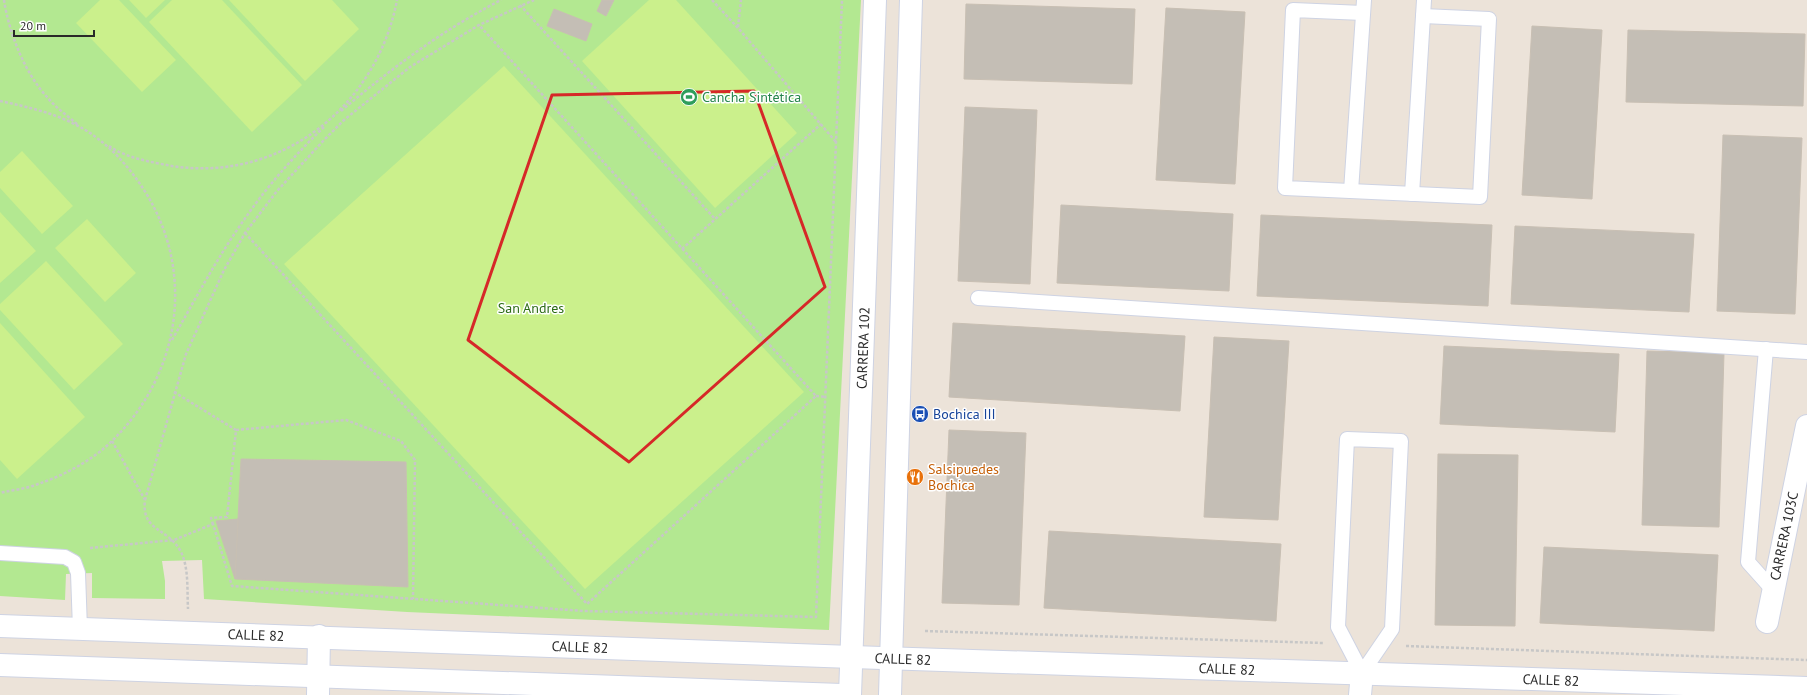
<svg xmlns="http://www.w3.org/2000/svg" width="1807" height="695" viewBox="0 0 1807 695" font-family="'PT Sans',sans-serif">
	<rect width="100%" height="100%" fill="#ece3d9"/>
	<polygon fill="#b3e891" points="0,0 861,0 829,630 407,612 204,599 202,560 162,561 165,581 165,599 92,598 92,573 66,574 65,600 0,596"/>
	<g fill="#cbf08c">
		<polygon points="100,0 119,0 176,60 142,92 76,23"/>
		<polygon points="129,0 165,0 146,18"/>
		<polygon points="172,0 222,0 302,85 252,132 149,22"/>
		<polygon points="229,0 332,0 359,29 305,81"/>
		<polygon points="649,0 676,0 797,133 715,208 582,61"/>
		<polygon points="504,66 804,392 585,589 284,264"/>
		<polygon points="22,151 73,206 42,234 0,188 0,172"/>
		<polygon points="0,212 36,251 0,283"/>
		<polygon points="87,219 136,273 105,302 55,248"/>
		<polygon points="46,261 123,344 74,390 0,310 0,304"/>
		<polygon points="0,323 85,417 17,479 0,460"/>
	</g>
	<g fill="#c4beb5" stroke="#c8bfb3">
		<polygon points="602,0 614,0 606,16 597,11"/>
		<polygon points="966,4 1135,9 1132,84 964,79"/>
		<polygon points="1166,8 1245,12 1235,184 1156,180"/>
		<polygon points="554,9 592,24 586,41 547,26"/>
		<polygon points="1532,26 1602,30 1592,199 1522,195"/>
		<polygon points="1628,30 1805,34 1803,106 1626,102"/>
		<polygon points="965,107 1037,110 1030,284 958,281"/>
		<polygon points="1723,135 1802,138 1795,314 1717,311"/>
		<polygon points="1061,205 1233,214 1229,291 1057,283"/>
		<polygon points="1261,215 1492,225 1488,306 1257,296"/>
		<polygon points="1515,226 1694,234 1689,312 1511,304"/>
		<polygon points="953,323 1185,336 1180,411 949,397"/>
		<polygon points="1214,337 1289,341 1278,520 1204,517"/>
		<polygon points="1444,346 1619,354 1615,432 1440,424"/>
		<polygon points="1647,351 1724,353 1719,527 1642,525"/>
		<polygon points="949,430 1026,433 1019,605 942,603"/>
		<polygon points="1438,454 1518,455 1515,626 1435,625"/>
		<polygon points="241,459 406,462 408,587 235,579"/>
		<polygon points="238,519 235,579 216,521"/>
		<polygon points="1049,531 1281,544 1276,621 1044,608"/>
		<polygon points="1544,547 1718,555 1714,631 1540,623"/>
	</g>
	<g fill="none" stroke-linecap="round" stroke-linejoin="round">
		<defs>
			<g id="lane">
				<polyline points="1363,13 1293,10 1285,188 1480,197 1489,19 1423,16"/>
				<polyline points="1351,191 1364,0"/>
				<polyline points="1412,194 1424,0"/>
				<polyline points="978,298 1807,352"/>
				<polyline points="1766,349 1748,562 1773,590"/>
				<polygon points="1347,439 1401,441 1392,629 1362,673 1338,627"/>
				<polyline points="0,553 65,557 74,562 78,573 80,629"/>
			</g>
			<g id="street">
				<polyline points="1767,622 1807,426"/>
				<polyline points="318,695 319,636"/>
			</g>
			<g id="secondary">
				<polyline points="0,626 852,657 1807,688"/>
				<polyline points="0,665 842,695"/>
				<polyline points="850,695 875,0"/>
				<polyline points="890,695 911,0"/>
				<polyline points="1360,695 1362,673"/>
			</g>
		</defs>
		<use href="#lane" stroke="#ced3e3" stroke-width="16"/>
		<use href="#street" stroke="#ced3e3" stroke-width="24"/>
		<use href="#secondary" stroke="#ced3e3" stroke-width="24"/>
		<g stroke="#c7c7c7" stroke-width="2.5" stroke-dasharray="3 2" stroke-linecap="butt">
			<path d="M4 0C9 33 25 74 48 98 56 108 68 116 78 125"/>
			<polyline points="712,0 738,28 836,142"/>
			<polyline points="520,5 715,219"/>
			<polyline points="738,27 741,0"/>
			<path d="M0 101C28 107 55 113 80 127 106 141 128 165 144 190 196 271 181 373 113 440 93 460 65 475 38 484 26 489 12 490 0 493"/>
			<path d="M341 111C392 68 441 31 501 0"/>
			<path d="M109 146C126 158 151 162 172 166 281 183 377 106 397 0"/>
			<polyline points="245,233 587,604 816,396 479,25"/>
			<polyline points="682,249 821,124"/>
			<path d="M172 340C196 298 218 256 246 217 269 184 296 154 324 127"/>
			<polyline points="174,392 236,430 227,517 211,518 213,524"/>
			<polyline points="816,396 826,397"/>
			<polyline points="236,430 346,420 401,441 415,460 413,599"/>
			<path d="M112 441 145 500C141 532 168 527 181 552 189 568 187 591 188 609"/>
			<polyline points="145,500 186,354 224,270 245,233 277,191 324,140 344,120 410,67 479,25 534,0"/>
			<polyline points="90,548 174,540 213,524 232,586 584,611 816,617 842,0"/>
			<polyline points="925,631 1323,643"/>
			<polyline points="1406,646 1807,660"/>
		</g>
		<use href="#lane" stroke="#fff" stroke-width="14"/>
		<use href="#street" stroke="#fff" stroke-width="22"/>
		<use href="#secondary" stroke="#fff" stroke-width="22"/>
	</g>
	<path fill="none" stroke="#d62828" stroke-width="3" stroke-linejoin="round" d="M754 91 825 287 629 462 468 340 552 95Z"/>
	<defs>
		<symbol id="stadium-disc" viewBox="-11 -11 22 22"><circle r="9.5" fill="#2e9e5b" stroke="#fff"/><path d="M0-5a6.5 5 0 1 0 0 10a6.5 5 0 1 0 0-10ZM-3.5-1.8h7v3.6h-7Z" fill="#fff"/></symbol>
		<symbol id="bus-disc" viewBox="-11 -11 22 22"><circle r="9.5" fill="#1a4fb4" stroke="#fff"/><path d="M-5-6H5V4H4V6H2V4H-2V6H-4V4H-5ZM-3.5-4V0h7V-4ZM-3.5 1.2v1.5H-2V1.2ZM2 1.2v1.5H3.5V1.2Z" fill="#fff"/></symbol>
		<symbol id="restaurant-disc" viewBox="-11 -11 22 22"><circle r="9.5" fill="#e8710a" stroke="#fff"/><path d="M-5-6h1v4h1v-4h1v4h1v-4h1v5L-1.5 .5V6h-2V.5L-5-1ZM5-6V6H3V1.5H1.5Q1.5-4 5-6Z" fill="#fff"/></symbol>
	</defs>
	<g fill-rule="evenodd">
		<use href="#stadium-disc" x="679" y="87" width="20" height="20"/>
		<use href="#bus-disc" x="910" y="404" width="20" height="20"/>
		<use href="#restaurant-disc" x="905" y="467" width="20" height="20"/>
	</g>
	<g text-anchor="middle" stroke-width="3" stroke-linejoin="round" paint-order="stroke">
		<g font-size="14" fill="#27864d" stroke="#fff" text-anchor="start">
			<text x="702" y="102">Cancha Sintética</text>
		</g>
		<g font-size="14" fill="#2b6b14" stroke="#fff">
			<text x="531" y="313">San Andres</text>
		</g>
		<g font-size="14" fill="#292929" stroke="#fff">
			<text transform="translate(863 348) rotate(-88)" y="5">CARRERA 102</text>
			<text transform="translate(1784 536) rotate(-78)" y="5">CARRERA 103C</text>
			<text transform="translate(256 635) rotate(2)" y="5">CALLE 82</text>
			<text transform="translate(580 647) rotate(2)" y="5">CALLE 82</text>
			<text transform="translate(903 659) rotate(2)" y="5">CALLE 82</text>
			<text transform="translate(1227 669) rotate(2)" y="5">CALLE 82</text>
			<text transform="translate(1551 680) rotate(2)" y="5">CALLE 82</text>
		</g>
		<g font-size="14" fill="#164399" stroke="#fff" text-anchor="start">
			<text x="933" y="419">Bochica III</text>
		</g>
		<g font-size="14" fill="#c56008" stroke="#fff" text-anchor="start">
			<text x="928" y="474">Salsipuedes<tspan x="928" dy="16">Bochica</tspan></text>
		</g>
	</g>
	<path d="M14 30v6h80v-6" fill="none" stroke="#292929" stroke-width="2"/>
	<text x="20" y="30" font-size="12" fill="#292929" stroke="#ffffff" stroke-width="3" paint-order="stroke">20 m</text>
</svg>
